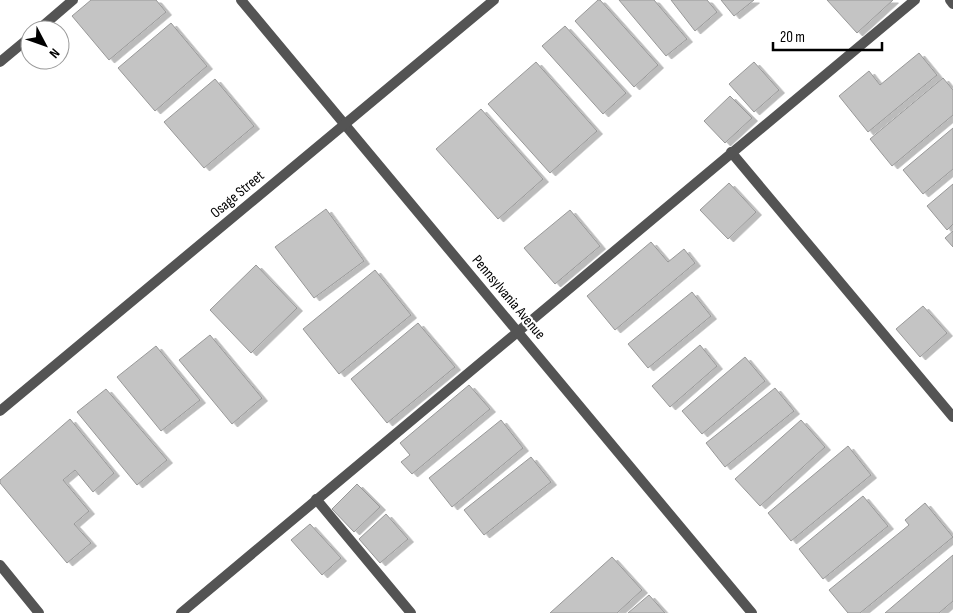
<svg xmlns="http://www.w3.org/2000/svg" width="953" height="613" viewBox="0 0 953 613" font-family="'Sofia Sans Condensed',sans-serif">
	<defs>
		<filter id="shadow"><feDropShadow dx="5.5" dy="3" stdDeviation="0" flood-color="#0004"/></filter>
	</defs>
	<rect width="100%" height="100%" fill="#fff"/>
	<g fill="#c4c4c4" stroke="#989898" filter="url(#shadow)">
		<polygon points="91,0 156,0 166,12 109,60 72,16"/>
		<polygon points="598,0 600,0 658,65 634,87 575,21"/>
		<polygon points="619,0 654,0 687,39 666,56"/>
		<polygon points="671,0 707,0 717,12 695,31"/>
		<polygon points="721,0 754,0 734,16"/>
		<polygon points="827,0 893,0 857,33"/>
		<polygon points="171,23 207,66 155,111 118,68"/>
		<polygon points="565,26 626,93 603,114 542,46"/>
		<polygon points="919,53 937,75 868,132 839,96 869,71 880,85"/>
		<polygon points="536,62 597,131 550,173 488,104"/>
		<polygon points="754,62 779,90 754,112 729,84"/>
		<polygon points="943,78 953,90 953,115 892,166 870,139"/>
		<polygon points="215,79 254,126 204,168 164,122"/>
		<polygon points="730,96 752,118 725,143 704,121"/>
		<polygon points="481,109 543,179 498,219 436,149"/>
		<polygon points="953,128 953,169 923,194 903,170"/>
		<polygon points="729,183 756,212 728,239 700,210"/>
		<polygon points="953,184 953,224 947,230 927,206"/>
		<polygon points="326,209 364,261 314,298 275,247"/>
		<polygon points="570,210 600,246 555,284 524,248"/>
		<polygon points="953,231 953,247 945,238"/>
		<polygon points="651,242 668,262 684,249 695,263 615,330 587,296"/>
		<polygon points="256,265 297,308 251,353 210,310"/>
		<polygon points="375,270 411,315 339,374 303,329"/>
		<polygon points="692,292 711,316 648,368 628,344"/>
		<polygon points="923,306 947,333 920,357 896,329"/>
		<polygon points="418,323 455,367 387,423 351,379"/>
		<polygon points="210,335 262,398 232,424 179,360"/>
		<polygon points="700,345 717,366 670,407 652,386"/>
		<polygon points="156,346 200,400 161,431 117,377"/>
		<polygon points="745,357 765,381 702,434 682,411"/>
		<polygon points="469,385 490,409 412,474 401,462 410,455 400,443"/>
		<polygon points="775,388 794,411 725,467 706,443"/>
		<polygon points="106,389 167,460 137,485 77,412"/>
		<polygon points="70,419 114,473 93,492 75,470 63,480 89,511 74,524 91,543 67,563 0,483 0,480"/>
		<polygon points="501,420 523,448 452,507 429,478"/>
		<polygon points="801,420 825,447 760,506 735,479"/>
		<polygon points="848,446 871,475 791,541 768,513"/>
		<polygon points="531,457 551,482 484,535 464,510"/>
		<polygon points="357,484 380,507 354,532 332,509"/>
		<polygon points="863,496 888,526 823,579 799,549"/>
		<polygon points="925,503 953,537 860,613 848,613 829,590 909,525 905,520"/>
		<polygon points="386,514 408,539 380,563 359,539"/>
		<polygon points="310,524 341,558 322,575 291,540"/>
		<polygon points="953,555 953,601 939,613 885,613"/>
		<polygon points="612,557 642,590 617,613 550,613"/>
		<polygon points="649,595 665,613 628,613"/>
	</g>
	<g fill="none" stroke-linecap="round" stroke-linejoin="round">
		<g stroke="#545454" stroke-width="10">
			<polyline points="38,30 73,0"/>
			<polyline points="0,62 30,37"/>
			<polyline points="731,152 953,417"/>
			<polyline points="316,499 411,613"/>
			<polyline points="181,613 915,0"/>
		</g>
		<g stroke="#545454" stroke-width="10">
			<polyline points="241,0 752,613"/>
			<polyline points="950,0 953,4"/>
			<polyline points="0,411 494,0"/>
			<polyline points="0,565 39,613"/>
		</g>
	</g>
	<g text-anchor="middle" stroke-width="4.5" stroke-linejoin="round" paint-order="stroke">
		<g font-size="15" fill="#000" stroke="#fff">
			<text transform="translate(237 194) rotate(-40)" y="5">Osage Street</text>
			<text transform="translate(509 297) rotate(50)" y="5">Pennsylvania Avenue</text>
		</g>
	</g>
	<g transform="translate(45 45) rotate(131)"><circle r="24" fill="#ffffff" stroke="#999999"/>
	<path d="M0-4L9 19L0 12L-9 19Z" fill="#000000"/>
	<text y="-8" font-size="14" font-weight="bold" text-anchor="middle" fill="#000000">N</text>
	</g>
	<path d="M773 42v8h109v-8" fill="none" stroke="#000000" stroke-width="2.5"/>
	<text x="780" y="42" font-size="15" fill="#000000" stroke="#ffffff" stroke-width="4" paint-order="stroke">20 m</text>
</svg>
